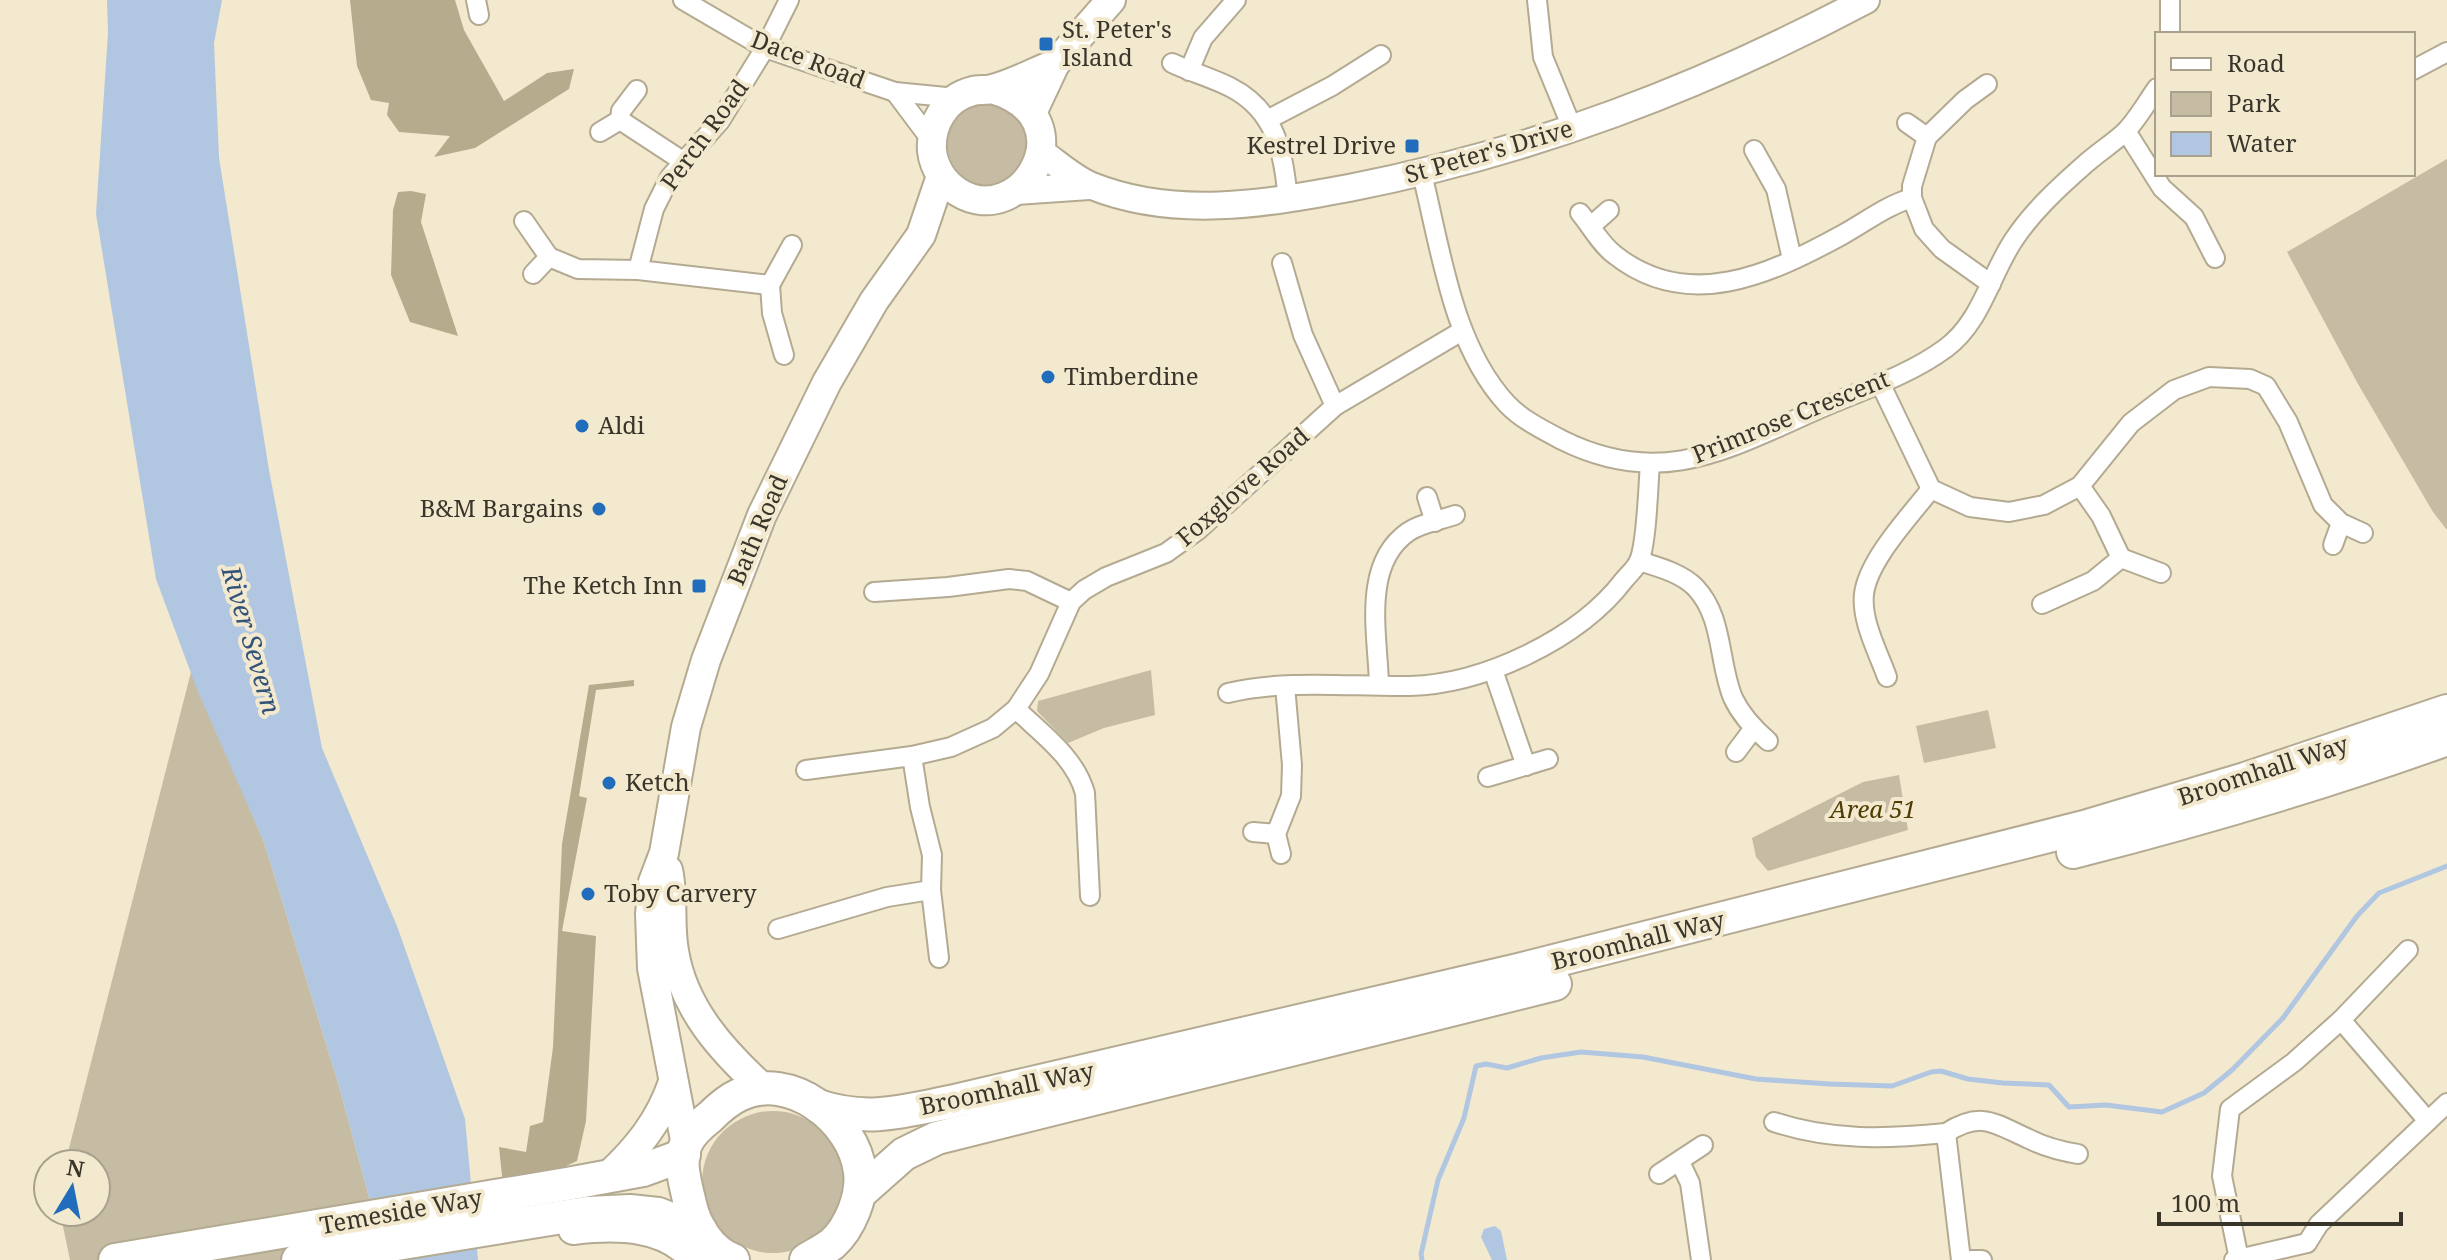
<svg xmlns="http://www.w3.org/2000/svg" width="2447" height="1260" viewBox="0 0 2447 1260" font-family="'Noto Serif',serif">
	<rect width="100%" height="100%" fill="#f3e9cf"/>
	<g fill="#c6bca4">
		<circle cx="987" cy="144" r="42"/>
		<polygon points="2447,159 2447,530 2433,512 2358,384 2287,252"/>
		<polygon points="1151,670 1155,715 1104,728 1068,743 1037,711 1038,701"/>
		<polygon points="191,672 264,842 339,1086 384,1253 382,1260 70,1260 60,1212 96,1212 96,1164 65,1164"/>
		<polygon points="1988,710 1996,748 1924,763 1916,726"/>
		<polygon points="1899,775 1908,830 1768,871 1756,857 1752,838 1863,782"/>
		<circle cx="773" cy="1182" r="71"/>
	</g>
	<g fill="#b7ab8d">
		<polygon points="350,0 455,0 464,30 504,101 547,73 574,69 569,89 475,148 434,157 450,136 399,132 387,115 389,103 371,100 357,66"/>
		<polygon points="411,191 426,194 421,222 458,336 410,322 391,275 393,210 398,192"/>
		<polygon points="634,680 634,686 596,690 579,796 587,798 562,931 596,936 586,1121 577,1161 555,1171 503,1185 499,1147 526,1152 530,1126 543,1122 553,1047 562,844 589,685"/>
	</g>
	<g fill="#b1c6e0">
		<polygon points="107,0 222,0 214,43 219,158 269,470 322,748 397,926 465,1119 478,1260 382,1260 384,1253 339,1086 264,842 198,692 156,579 96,214 108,33"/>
		<polygon points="1495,1226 1501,1231 1507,1260 1492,1260 1481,1237 1484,1229"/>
	</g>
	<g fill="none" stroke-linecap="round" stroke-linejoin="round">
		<polyline stroke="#b1c6e0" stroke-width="5" points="1422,1260 1421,1254 1438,1180 1464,1118 1476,1066 1486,1064 1507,1068 1541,1058 1581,1052 1643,1057 1756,1079 1830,1084 1892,1086 1931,1072 1941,1071 1968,1079 2003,1083 2049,1085 2069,1107 2106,1105 2162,1112 2204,1093 2232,1070 2283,1018 2357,916 2379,893 2447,866"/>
		<defs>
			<g id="street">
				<polyline points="476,0 479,15"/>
				<polyline points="683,0 765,48 895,92 956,98"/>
				<polyline points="1537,0 1543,57 1573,130"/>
				<polyline points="2170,34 2170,0"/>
				<path d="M1172 63C1191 72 1212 78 1230 87 1277 111 1283 153 1288 199"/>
				<polyline points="2413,70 2447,52"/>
				<polyline points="1189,71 1203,38 1236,0"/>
				<polyline points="1987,84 1965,100 1927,137 1912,186 1912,198 1924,229 1942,249 1991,284"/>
				<polyline points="637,90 621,111 620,120 684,162"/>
				<polyline points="895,92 931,140"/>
				<polyline points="1267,120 1332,86 1381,55"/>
				<polyline points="1907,123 1927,137"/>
				<polyline points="2126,131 2162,188 2194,217 2215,258"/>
				<polyline points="600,132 620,120"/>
				<polyline points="1754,150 1776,189 1792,259"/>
				<path d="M1422 174C1441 249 1452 345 1507 404 1521 419 1543 430 1562 440 1664 491 1733 446 1826 406 1866 389 1911 374 1946 348 1981 322 1990 276 2013 241 2031 213 2058 188 2083 166 2096 154 2112 144 2125 132 2137 120 2147 102 2157 88"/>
				<path d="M1580 213C1591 226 1601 245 1615 255 1688 313 1771 274 1842 235 1866 222 1885 206 1912 198"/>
				<polyline points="524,221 549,257 578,269 638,270 770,285 792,245"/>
				<polyline points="1591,226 1609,210"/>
				<polyline points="1282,263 1303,335 1335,406"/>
				<polyline points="638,270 654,209 670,177 720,121 765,48 789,0"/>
				<polyline points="533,274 549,257"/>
				<polyline points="770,285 772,313 784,355"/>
				<polyline points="1880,383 1931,489 1970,507 2009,512 2044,505 2080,486 2131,423 2174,390 2209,377 2250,379 2266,386 2288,422 2323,505 2341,523 2363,533"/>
				<polyline points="1427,497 1435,522"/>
				<polyline points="2333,545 2341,523"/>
				<polyline points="2121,558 2161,573"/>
				<path d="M1639 561C1658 567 1681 573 1695 587 1724 617 1718 662 1733 698 1741 715 1754 729 1768 741"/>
				<polyline points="874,592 948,587 1009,579 1027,581 1071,602"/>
				<polyline points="2042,604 2093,581 2121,558 2101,516 2080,486"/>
				<polyline points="1493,670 1526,766"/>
				<path d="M1887 677C1878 652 1861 621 1864 594 1868 560 1910 516 1931 489"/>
				<path d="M1379 685C1378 636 1361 565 1408 532 1421 523 1441 520 1455 515"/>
				<path d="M1228 693C1287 679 1350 687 1410 686 1484 684 1579 639 1624 580 1629 574 1636 568 1639 561 1647 543 1648 486 1650 464"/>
				<path d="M1016 709C1042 734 1075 757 1085 793L1090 896"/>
				<polyline points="1736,752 1754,728"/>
				<polyline points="912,756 920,807 932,855 931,890 939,958"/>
				<polyline points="806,770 912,756 951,747 993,728 1016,709 1039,674 1071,602 1084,590 1106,577 1166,553 1198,530 1335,406 1462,331"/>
				<polyline points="1488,777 1548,759"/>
				<polyline points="1253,832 1276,834"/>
				<polyline points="1281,854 1276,834 1291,796 1292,765 1285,686"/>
				<polyline points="778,929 887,897 931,890"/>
				<polyline points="2408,950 2341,1020 2428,1121"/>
				<path d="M1774 1122C1831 1141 1887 1139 1946 1133L1961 1260"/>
				<path d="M1946 1133C1982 1110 1995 1124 2029 1139 2045 1147 2060 1151 2078 1154"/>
				<polyline points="1680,1162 1690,1183 1701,1260"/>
				<polyline points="1659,1174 1703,1145"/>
				<polyline points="2307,1243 2319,1224 2447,1103"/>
				<polyline points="2239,1259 2222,1176 2230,1109 2294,1062 2341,1020"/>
				<polyline points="1971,1260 1982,1260"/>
				<polyline points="2234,1260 2307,1243"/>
			</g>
			<g id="secondary">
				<path d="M1041 152C1057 163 1074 179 1092 186 1175 219 1263 204 1349 188 1533 152 1700 88 1866 0"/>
				<polyline points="1016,191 1089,186"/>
			</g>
			<g id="primary">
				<path d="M992 89C1090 117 1022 232 958 192 944 183 934 168 932 151 930 124 945 98 973 91 979 89 986 91 992 89 1013 84 1034 72 1055 64"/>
				<polyline points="1032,113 1055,64 1111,0"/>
				<path d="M668 870C674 896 669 924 674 951 683 1008 722 1051 764 1089"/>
				<polyline points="686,1145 652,968 650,914 653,882 664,853 686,727 706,660 762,515 827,382 874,301 921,235 941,176"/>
				<path d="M608 1176C637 1149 660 1121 673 1082"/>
				<path d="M573 1230C614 1225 666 1224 694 1260"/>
			</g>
			<g id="highway">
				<path d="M2073 852C2199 820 2325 783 2447 739"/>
				<path d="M818 1106C867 1122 901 1112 950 1102L1518 970 2084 827 2245 779 2447 711"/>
				<polyline points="860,1193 904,1154 937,1138 1555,984"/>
				<polyline points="115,1260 567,1184 643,1170 684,1155"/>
				<polyline points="298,1260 587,1213 630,1211 658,1214 701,1231"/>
				<path d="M733 1260C711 1252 695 1227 690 1204 686 1186 678 1162 686 1144 690 1134 701 1124 710 1117 718 1109 728 1100 739 1095 790 1070 854 1120 860 1172 863 1196 850 1228 832 1244 824 1250 814 1255 806 1260"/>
			</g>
		</defs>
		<use href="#street" stroke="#b4aa92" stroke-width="22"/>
		<use href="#secondary" stroke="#b4aa92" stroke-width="30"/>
		<use href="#primary" stroke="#b4aa92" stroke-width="32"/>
		<use href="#highway" stroke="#b4aa92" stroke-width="36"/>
		<use href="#street" stroke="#fff" stroke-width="18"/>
		<use href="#secondary" stroke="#fff" stroke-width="26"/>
		<use href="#primary" stroke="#fff" stroke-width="28"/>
		<use href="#highway" stroke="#fff" stroke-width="32"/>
	</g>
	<g fill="#216cbb" stroke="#f3e9cf" stroke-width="3">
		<rect x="1038" y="36" width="16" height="16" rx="4"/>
		<rect x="1404" y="138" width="16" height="16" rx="4"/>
		<circle cx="1048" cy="377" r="8"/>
		<circle cx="582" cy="426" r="8"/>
		<circle cx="599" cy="509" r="8"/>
		<rect x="691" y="578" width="16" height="16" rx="4"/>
		<circle cx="609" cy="783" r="8"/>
		<circle cx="588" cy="894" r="8"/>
	</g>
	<g text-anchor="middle" stroke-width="8" stroke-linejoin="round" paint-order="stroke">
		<g font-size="24" fill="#39352b" stroke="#f3e9cf" text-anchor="start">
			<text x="1062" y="38">St. Peter's<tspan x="1062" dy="28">Island</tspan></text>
			<text x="1396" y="154" text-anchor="end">Kestrel Drive</text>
			<text x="1064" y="385">Timberdine</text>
			<text x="598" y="434">Aldi</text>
			<text x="583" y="517" text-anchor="end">B&amp;M Bargains</text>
			<text x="683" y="594" text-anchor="end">The Ketch Inn</text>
			<text x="625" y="791">Ketch</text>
			<text x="604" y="902">Toby Carvery</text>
		</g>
		<g font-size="24" fill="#39352b" stroke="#f3e9cf">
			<text transform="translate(808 60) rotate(21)" y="8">Dace Road</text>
			<text transform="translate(705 135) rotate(-54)" y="8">Perch Road</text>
			<text transform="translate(1489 152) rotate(-16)" y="8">St Peter's Drive</text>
			<text transform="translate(1791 417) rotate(-22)" y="8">Primrose Crescent</text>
			<text transform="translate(1243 487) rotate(-41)" y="8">Foxglove Road</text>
			<text transform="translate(758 530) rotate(-67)" y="8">Bath Road</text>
			<text transform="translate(2263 771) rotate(-18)" y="8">Broomhall Way</text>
			<text transform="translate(1638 941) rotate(-14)" y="8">Broomhall Way</text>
			<text transform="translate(1007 1089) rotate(-12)" y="8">Broomhall Way</text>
			<text transform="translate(401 1212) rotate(-10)" y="8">Temeside Way</text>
		</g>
		<g font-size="24" font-style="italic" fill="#4f3c03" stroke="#f3e9cf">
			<text x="1873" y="818">Area 51</text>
		</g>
		<g font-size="26" font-style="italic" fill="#345379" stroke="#f3e9cf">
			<text transform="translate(251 640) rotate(74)" y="9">River Severn</text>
		</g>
	</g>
	<rect x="2155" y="32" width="260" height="144" fill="#f3e9cf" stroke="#a9a18d" stroke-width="2"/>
	<rect x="2171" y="58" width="40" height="12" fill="#ffffff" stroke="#a9a18d" stroke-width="2"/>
	<text x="2227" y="72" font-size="24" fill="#39352b">Road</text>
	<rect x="2171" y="92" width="40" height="24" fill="#c6bca4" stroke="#a9a18d" stroke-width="2"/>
	<text x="2227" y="112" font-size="24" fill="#39352b">Park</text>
	<rect x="2171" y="132" width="40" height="24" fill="#b1c6e0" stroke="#a9a18d" stroke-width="2"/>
	<text x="2227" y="152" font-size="24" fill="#39352b">Water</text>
	<g transform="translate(72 1188) rotate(10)"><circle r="38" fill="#f3e9cf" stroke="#a9a18d" stroke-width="2"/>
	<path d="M0-6L14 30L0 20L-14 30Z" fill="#216cbb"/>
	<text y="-12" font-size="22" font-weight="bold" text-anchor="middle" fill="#39352b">N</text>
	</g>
	<path d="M2159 1212v12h242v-12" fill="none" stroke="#39352b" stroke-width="4"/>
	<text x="2171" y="1212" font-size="24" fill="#39352b" stroke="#f3e9cf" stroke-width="6" paint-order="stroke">100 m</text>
</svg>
